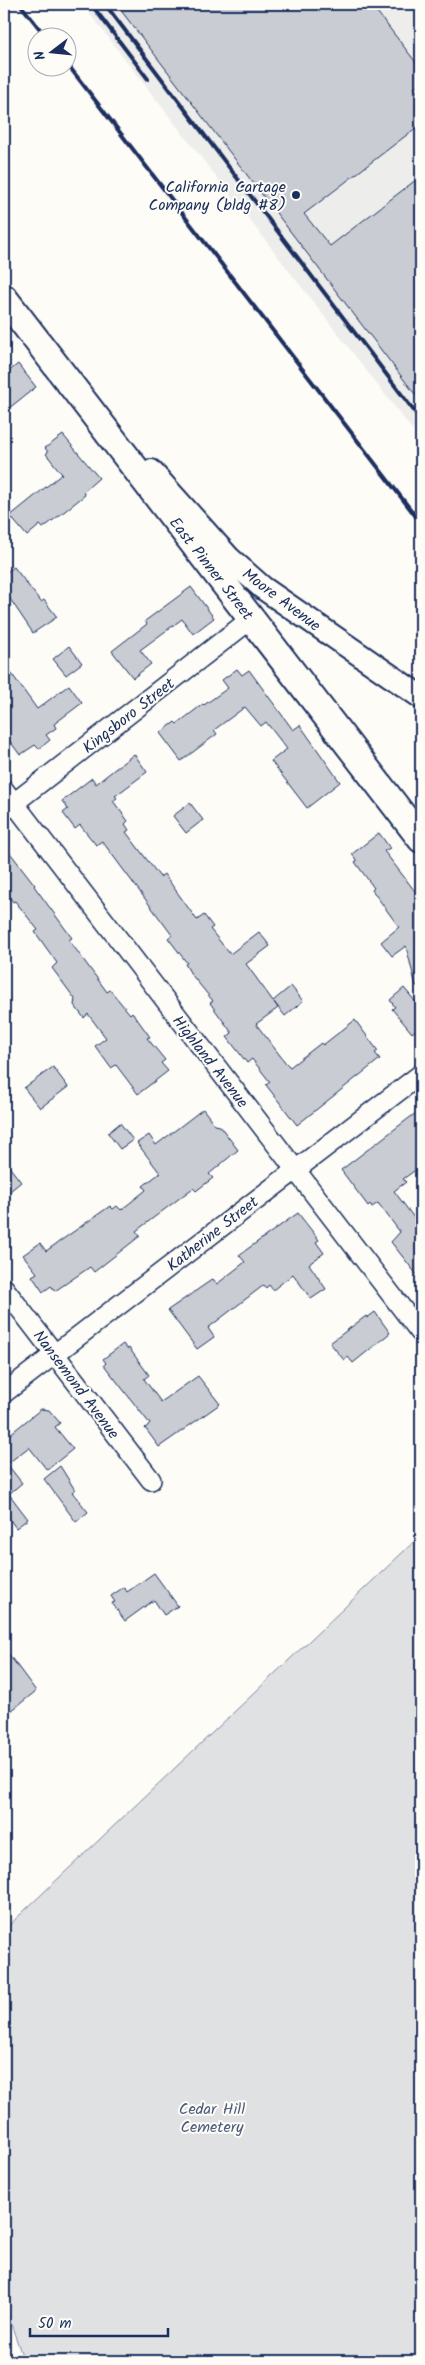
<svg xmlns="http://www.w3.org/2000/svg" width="425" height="2365" viewBox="0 0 425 2365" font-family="Kalam,sans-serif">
	<rect width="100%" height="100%" fill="#fdfcf7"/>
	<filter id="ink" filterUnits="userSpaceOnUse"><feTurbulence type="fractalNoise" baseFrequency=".02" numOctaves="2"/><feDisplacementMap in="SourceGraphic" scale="10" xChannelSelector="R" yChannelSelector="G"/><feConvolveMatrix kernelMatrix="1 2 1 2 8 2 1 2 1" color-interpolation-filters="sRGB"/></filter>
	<g filter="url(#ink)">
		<polygon fill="#edeeec" points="82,4 421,4 421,441"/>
		<polygon fill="#e0e1e3" stroke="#7e88a0" points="421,1535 421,2361 24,2361 4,2304 4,1930"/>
		<g fill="#c9ccd3" stroke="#1b2f5e">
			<polygon points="116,4 371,4 421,69 421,83 414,88 421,97 421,124 304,214 330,246 421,176 421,402"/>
			<polygon points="18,364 36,387 4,412 4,375"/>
			<polygon points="63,435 99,478 83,492 85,495 60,515 43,528 40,525 27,536 10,516 62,474 46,454 48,452 45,448"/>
			<polygon points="14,567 41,602 44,600 57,617 33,633 4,590 4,574"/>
			<polygon points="191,587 214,618 193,634 182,619 140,650 151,664 133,678 112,651 147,624 145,621"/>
			<polygon points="69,646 82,663 66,675 53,659"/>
			<polygon points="4,663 37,709 69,685 82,703 54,724 56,728 46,735 50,740 39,749 35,745 20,755 4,733"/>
			<polygon points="237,669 242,675 249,670 293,730 300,725 340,782 307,808 271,761 287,749 266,722 261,726 245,707 214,730 217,734 181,761 160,733 175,722 177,724 203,704 204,705 228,688 222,680"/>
			<polygon points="134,754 147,772 115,796 117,798 113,801 128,821 125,824 129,830 126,832 160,877 164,874 197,920 204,915 213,927 210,929 230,954 259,932 270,946 246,964 273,1001 291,986 303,1001 285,1016 274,1002 278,1008 256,1024 285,1062 290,1067 321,1043 323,1045 355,1020 378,1051 375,1053 380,1059 297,1125 266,1085 270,1082 252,1059 247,1063 227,1037 232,1033 210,1003 213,1001 191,974 185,964 187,963 168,938 172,935 102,841 96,845 80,825 75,829 63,813 68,809 62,801 92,778 96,784"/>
			<polygon points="190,803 203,820 186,833 173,816"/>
			<polygon points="379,833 390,848 384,851 421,899 421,985 416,986 406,946 392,956 381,942 399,927 372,890 374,888 355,862 357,861 352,854"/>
			<polygon points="4,845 35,885 34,886 72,938 69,940 107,992 110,990 130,1014 132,1012 150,1037 147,1038 165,1060 161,1063 168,1071 138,1094 116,1065 111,1068 95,1046 106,1038 88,1014 84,1018 74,1005 75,999 52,968 57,963 35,932 38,930 15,901 13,902 4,891"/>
			<polygon points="404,988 421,1008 421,1026 412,1033 392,1009 395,1007 390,1000"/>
			<polygon points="53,1067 68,1087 40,1108 24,1088"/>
			<polygon points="203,1109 215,1125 220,1126 238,1150 209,1174 213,1178 196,1191 193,1188 136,1231 140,1236 94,1272 90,1267 55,1291 51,1286 43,1292 32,1276 37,1273 23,1255 40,1243 46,1251 110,1206 113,1209 117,1206 121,1210 146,1190 143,1186 160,1173 137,1143 149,1135 156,1145"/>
			<polygon points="421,1109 421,1166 403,1179 406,1182 394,1191 421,1227 421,1280 391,1242 400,1232 378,1203 372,1207 370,1204 368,1206 341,1170"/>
			<polygon points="120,1123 133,1140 120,1149 108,1133"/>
			<polygon points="4,1160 21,1182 4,1196"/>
			<polygon points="298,1213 319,1240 316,1242 324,1253 309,1264 326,1289 311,1299 293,1274 273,1290 269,1285 266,1288 264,1285 208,1328 214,1337 197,1349 168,1310 213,1279 217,1284 245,1262 239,1255"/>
			<polygon points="375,1312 390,1333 353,1363 348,1357 344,1360 330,1343 366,1316 367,1318"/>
			<polygon points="123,1344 127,1349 129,1348 149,1375 144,1379 161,1402 198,1376 220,1404 159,1447 145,1428 150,1424 104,1365 106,1363 103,1359"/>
			<polygon points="41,1409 49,1410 60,1423 55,1427 73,1449 47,1470 29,1447 7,1464 22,1483 9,1494 28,1519 16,1528 4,1512 4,1439"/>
			<polygon points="60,1466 75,1490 72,1492 88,1512 76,1522 44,1479"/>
			<polygon points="154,1573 178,1606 164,1615 154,1600 125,1621 112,1603 115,1602 111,1596 124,1587 127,1592"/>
			<polygon points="4,1648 36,1691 11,1711 4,1702"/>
		</g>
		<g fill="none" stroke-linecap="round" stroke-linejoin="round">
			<defs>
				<g id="minor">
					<polyline points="4,790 420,1332"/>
					<polyline points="5,810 251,619"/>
					<polyline points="4,1288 151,1480"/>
					<polyline points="4,1393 421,1074"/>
				</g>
				<polyline id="tertiary" points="151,471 229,558 263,588 421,697"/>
				<polyline id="secondary" points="4,298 421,839"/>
			</defs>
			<use href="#minor" stroke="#1b2f5e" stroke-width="22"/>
			<use href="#tertiary" stroke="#1b2f5e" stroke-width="26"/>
			<use href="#secondary" stroke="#1b2f5e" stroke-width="30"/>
			<use href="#minor" stroke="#fdfcf7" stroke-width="19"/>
			<use href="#tertiary" stroke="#fdfcf7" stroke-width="22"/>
			<use href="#secondary" stroke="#fdfcf7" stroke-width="26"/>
			<g stroke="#1b2f5e" stroke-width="4">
				<polyline points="20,4 47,38"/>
				<polyline points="91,4 148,79"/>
				<polyline points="105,4 421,420"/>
				<polyline points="68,65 421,523"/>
			</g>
		</g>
	</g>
	<circle fill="#1b2f5e" stroke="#fdfcf7" stroke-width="2" cx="296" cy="195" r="5"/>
	<g text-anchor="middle" stroke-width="4" stroke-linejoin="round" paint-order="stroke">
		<g font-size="16" fill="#1b2f5e" stroke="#fdfcf7" text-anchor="end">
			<text x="286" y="192">California Cartage<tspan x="286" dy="18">Company (bldg #8)</tspan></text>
		</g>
		<g font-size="16" fill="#1b2f5e" stroke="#fdfcf7">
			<text transform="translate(212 568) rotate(52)" y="6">East Pinner Street</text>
			<text transform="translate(282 599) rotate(37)" y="6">Moore Avenue</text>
			<text transform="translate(128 715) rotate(-38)" y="6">Kingsboro Street</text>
			<text transform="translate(211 1061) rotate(52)" y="6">Highland Avenue</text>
			<text transform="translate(212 1233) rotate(-38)" y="6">Katherine Street</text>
			<text transform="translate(77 1384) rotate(53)" y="6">Nansemond Avenue</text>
		</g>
		<g font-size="16" fill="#4c5c7f" stroke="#fdfcf7">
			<text x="212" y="2114">Cedar Hill<tspan x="212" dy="18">Cemetery</tspan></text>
		</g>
	</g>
	<rect width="425" height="2365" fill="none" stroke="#fdfcf7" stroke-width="20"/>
	<rect x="10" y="10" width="405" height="2345" fill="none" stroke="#1b2f5e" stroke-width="2" filter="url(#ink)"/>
	<g transform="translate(52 52) rotate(254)"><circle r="24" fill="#fdfcf7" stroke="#a3aaba"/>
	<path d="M0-4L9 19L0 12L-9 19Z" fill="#1b2f5e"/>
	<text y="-8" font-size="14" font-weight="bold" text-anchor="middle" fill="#1b2f5e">N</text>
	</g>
	<path d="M30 2328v8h138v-8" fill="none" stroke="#1b2f5e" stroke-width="2.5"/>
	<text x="38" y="2328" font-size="15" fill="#1b2f5e" stroke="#fdfcf7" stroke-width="4" paint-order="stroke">50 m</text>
</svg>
